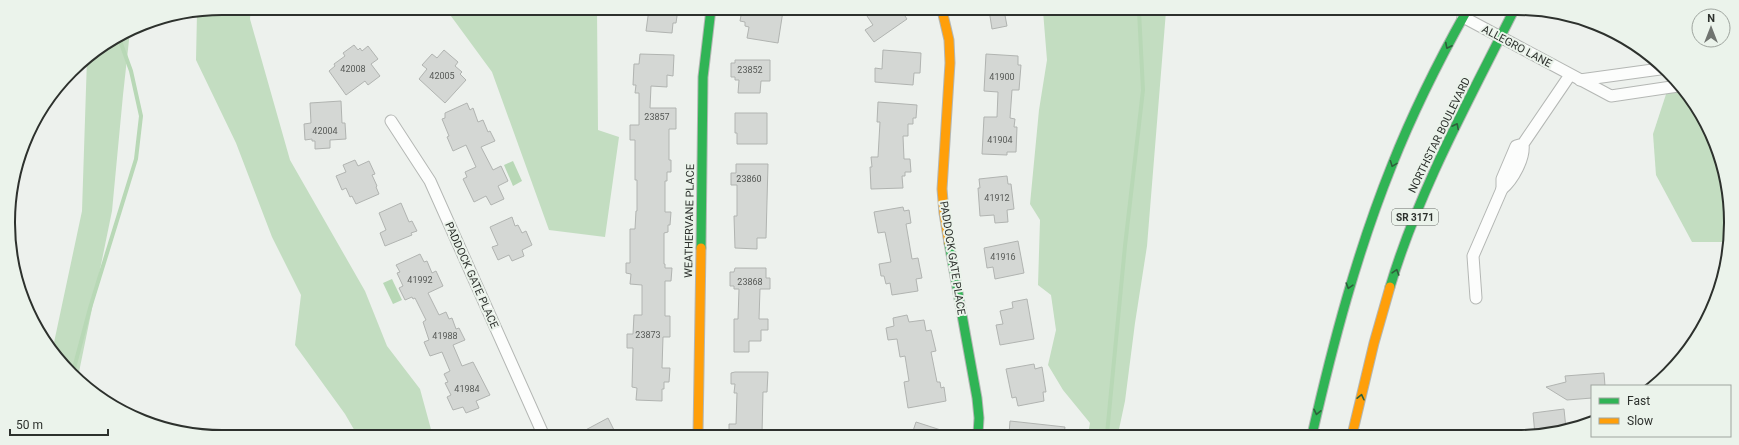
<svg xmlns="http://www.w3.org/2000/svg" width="1739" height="445" viewBox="0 0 1739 445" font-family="Roboto,sans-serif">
	<rect width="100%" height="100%" fill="#edf1ed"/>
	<g fill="#c3ddc1">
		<polygon points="223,8 251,8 250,19 290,160 365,291 387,346 420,389 432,433 356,433 345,414 295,345 301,295 272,237 236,143 196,60 197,13"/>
		<polygon points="443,9 597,9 598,130 619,137 605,237 549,230 492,72 448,12"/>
		<polygon points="1043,11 1166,11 1147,246 1135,323 1125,401 1118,434 1088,434 1090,423 1063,390 1048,365 1056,330 1051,295 1038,285 1040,220 1030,204 1039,110 1047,60"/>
		<polygon points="130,31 123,95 112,211 79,372 64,364 52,352 82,211 87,58"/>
		<polygon points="1671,79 1695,103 1727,180 1727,242 1692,242 1656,175 1653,134"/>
	</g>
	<g fill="#b8d8b6">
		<polygon points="513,161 522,181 513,186 504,165"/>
		<polygon points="392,279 402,300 393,304 383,283"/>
	</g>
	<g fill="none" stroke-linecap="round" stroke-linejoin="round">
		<g stroke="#b8d8b6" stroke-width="4">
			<polyline points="73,372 90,308 136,159 141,116 131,71 119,38"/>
			<polyline points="1107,434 1125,246 1143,90 1139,11"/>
		</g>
	</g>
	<g fill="#d4d7d4" stroke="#b1b4b1">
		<polygon points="649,9 678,9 676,23 673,23 672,33 646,31"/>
		<polygon points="742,10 783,11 778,43 747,38 749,27 745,26 745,22 740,21"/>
		<polygon points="863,10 901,10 907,19 874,42 865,30 873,25"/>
		<polygon points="989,10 1004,10 1007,26 992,29"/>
		<polygon points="354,45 358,50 360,48 362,51 368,46 378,59 371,64 380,76 368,85 365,81 346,95 329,71 335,66 334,64 345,56 343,53"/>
		<polygon points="444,50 458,62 455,66 462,72 460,74 466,80 445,103 419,79 427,69 422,65 432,54 437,58"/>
		<polygon points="883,50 921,53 920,73 914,73 913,85 875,82 875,68 882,69"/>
		<polygon points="640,54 674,55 673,76 667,75 667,87 651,86 650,108 676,108 676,129 669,129 669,160 671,160 671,172 667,172 667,181 665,181 665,212 671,212 670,225 668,225 668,232 664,233 664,264 665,264 665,268 672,268 671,281 665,281 665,316 670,316 670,337 663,337 662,368 670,368 669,382 664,382 664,389 662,389 662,401 636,400 637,388 632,387 633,348 627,348 627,334 633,334 634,315 642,315 642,285 630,284 631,274 626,273 626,263 630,263 630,229 635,229 636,211 637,211 637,180 635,180 635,140 630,140 630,125 639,125 639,93 635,93 636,85 633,85 634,64 639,64"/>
		<polygon points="986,54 1018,56 1018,65 1021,65 1019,90 1012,90 1010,118 1015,119 1014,127 1017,127 1016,152 1007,152 1007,155 982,154 984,117 997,117 998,92 984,91"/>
		<polygon points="735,60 770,60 770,81 761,81 760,93 738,93 739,80 735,80 735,77 731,77 731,63 735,63"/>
		<polygon points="341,101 342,123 345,123 346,139 330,140 330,148 315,149 315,141 312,141 312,139 305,140 304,124 311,123 310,103"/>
		<polygon points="878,102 917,105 916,118 913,118 913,124 908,124 908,136 903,136 904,159 910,159 911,172 905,172 905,176 902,176 903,188 871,189 870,167 872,167 871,157 878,157 880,122 877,122"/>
		<polygon points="467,103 470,110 473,108 478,122 483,120 488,132 490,131 495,141 481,147 493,170 501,166 508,181 498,186 504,199 491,205 486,196 474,202 463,179 467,177 465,172 476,167 466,145 453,151 447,137 449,136 442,119 445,118 445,113"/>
		<polygon points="735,113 767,113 767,144 737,144 737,133 735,133"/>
		<polygon points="355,160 358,166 369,161 375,174 372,175 377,186 376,187 379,194 356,204 352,196 350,197 346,188 342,190 336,176 346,172 343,165"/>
		<polygon points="736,164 768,164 766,238 757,238 757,249 735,248 734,216 737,216 737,185 731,185 731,173 736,173"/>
		<polygon points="1007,176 1008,184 1011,184 1014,209 1007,210 1008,222 995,223 994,215 980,216 978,188 980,188 979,179"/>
		<polygon points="401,203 409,222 412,221 417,231 411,233 412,235 385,246 380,233 386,230 379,213"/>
		<polygon points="903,207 904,211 909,210 911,223 906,224 912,259 918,258 922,278 916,279 918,291 892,295 890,283 886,284 884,276 881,276 879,264 891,262 885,232 878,233 874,212"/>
		<polygon points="512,217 515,226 518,225 522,233 526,231 532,245 522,250 524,256 512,261 509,255 498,260 492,247 498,245 490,227"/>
		<polygon points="1018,241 1024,273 995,279 993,267 987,268 984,248"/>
		<polygon points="420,254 424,262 427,261 432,273 436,271 443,286 428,293 439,315 446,312 449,319 452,318 456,329 459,328 465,340 453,345 462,366 473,362 490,395 476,401 479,408 466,413 463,407 453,410 447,397 451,395 445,383 448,382 444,374 450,371 442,352 430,356 424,342 429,340 423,322 426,320 415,298 413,299 412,297 405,300 399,288 403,286 397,273 400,272 396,265"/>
		<polygon points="735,268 766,268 766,278 770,278 770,289 760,289 759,319 768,319 768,330 761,330 761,341 749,341 749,352 734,352 734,319 738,319 739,289 734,289 734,286 730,286 730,272 734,272"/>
		<polygon points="1027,299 1034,339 1000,345 996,325 1003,324 1000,311 1013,308 1012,302"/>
		<polygon points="907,315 909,322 924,320 926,331 931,330 936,351 931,352 937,382 940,382 941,388 944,387 946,401 908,408 904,382 909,381 905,356 900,357 897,339 888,340 886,328 894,326 893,318"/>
		<polygon points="1034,364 1035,369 1042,367 1046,392 1043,392 1044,401 1018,406 1016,397 1012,398 1006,369"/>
		<polygon points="735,372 768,372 767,392 763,392 762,434 729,434 729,424 736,424 737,393 734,393 735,384 731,384 731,373"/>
		<polygon points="1604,373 1605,386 1592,386 1592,398 1567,400 1546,387 1566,382 1565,376"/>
		<polygon points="1564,409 1566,429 1544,435 1535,435 1533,413"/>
		<polygon points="608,418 616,434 578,434"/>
		<polygon points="1010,421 1065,427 1064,434 1009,434"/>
		<polygon points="916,422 947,432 946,434 912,434"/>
	</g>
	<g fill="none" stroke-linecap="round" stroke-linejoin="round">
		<defs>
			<g id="street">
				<polyline points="1463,17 1611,96 1678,86"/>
				<polyline points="1580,80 1660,69"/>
				<polyline points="391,121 430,181 543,434"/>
				<path d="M1523 144C1525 158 1513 180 1502 189V179L1516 146 1523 144 1570 75"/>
				<polyline points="1476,298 1473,256 1502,189"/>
			</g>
			<g id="fast">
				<polyline points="949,243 977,398 979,418 978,434"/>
				<polyline points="701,248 703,77 711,9"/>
				<path d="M1390 287C1419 190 1468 102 1513 12"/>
				<path d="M1312 435C1333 343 1357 252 1392 165 1413 112 1438 62 1466 12"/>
			</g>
			<g id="slow">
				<polyline points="942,10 949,40 950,63 942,189 944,213 949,243"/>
				<polyline points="698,434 701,248"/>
				<polyline points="1352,435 1374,343 1390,287"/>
			</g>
		</defs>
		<use href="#street" stroke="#b4b7b4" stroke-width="13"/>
		<use href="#fast" stroke="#b4b7b4" stroke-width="11"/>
		<use href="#slow" stroke="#b4b7b4" stroke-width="11"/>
		<use href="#street" stroke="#fcfdfc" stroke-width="11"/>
		<use href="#fast" stroke="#30b455" stroke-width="9"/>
		<use href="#slow" stroke="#ff9f0a" stroke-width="9"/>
	</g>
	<defs><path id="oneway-chevron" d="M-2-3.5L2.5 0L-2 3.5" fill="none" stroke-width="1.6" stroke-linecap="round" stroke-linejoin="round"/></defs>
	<g stroke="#2e5f3b">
		<use href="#oneway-chevron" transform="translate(1448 46) rotate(117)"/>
		<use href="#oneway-chevron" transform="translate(1456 126) rotate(-63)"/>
		<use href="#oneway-chevron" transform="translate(1393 164) rotate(111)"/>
		<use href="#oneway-chevron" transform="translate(1396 272) rotate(-72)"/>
		<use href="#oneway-chevron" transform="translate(1349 286) rotate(107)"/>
		<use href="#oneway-chevron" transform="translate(1361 397) rotate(-77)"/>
		<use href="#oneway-chevron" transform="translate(1317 412) rotate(102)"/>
	</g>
	<g text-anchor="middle" stroke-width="4" stroke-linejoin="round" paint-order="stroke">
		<g font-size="9" fill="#575a57">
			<text x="353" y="72">42008</text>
			<text x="750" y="73">23852</text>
			<text x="442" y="79">42005</text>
			<text x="1002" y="80">41900</text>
			<text x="657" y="120">23857</text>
			<text x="325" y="134">42004</text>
			<text x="1000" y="143">41904</text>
			<text x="749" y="182">23860</text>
			<text x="997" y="201">41912</text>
			<text x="1003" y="260">41916</text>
			<text x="420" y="283">41992</text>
			<text x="750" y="285">23868</text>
			<text x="648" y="338">23873</text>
			<text x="445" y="339">41988</text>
			<text x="467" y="392">41984</text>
		</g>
		<rect fill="#ebf3eb" stroke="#666b66" stroke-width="1" x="1392" y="209" width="46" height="16" rx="3"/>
		<g font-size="10" font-weight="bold" fill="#2d312d">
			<text x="1415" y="221">SR 3171</text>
		</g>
		<g font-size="11" fill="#2d312d" stroke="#ebf3eb">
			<text transform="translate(1517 46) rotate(28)" y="4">ALLEGRO LANE</text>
			<text transform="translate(1439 135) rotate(-64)" y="4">NORTHSTAR BOULEVARD</text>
			<text transform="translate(689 221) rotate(-89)" y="4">WEATHERVANE PLACE</text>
			<text transform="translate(953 258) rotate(81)" y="4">PADDOCK GATE PLACE</text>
			<text transform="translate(472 275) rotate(66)" y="4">PADDOCK GATE PLACE</text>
		</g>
	</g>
	<path d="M0 0H1739V445H0ZM222 15H1517A207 207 0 0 1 1724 222V223A207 207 0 0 1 1517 430H222A207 207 0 0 1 15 223V222A207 207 0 0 1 222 15Z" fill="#ebf3eb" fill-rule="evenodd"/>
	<path fill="none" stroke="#2d312d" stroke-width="2" d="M222 15H1517A207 207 0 0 1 1724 222V223A207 207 0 0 1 1517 430H222A207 207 0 0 1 15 223V222A207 207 0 0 1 222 15Z"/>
	<rect x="1591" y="385" width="140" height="52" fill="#ebf3eb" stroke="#9fa59f"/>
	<rect x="1599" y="398" width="20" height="6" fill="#30b455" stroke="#9fa59f"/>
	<text x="1627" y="405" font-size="12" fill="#2d312d">Fast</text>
	<rect x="1599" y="418" width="20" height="6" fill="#ff9f0a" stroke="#9fa59f"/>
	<text x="1627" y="425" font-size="12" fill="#2d312d">Slow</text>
	<g transform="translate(1711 28)"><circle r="19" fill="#ebf3eb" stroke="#9fa59f"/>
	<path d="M0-3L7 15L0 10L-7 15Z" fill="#707470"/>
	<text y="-6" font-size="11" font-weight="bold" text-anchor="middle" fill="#2d312d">N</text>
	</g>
	<path d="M10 429v6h98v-6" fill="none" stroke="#2d312d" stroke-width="2"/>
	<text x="16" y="429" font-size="12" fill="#2d312d" stroke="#ebf3eb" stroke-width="3" paint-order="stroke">50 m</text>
</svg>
